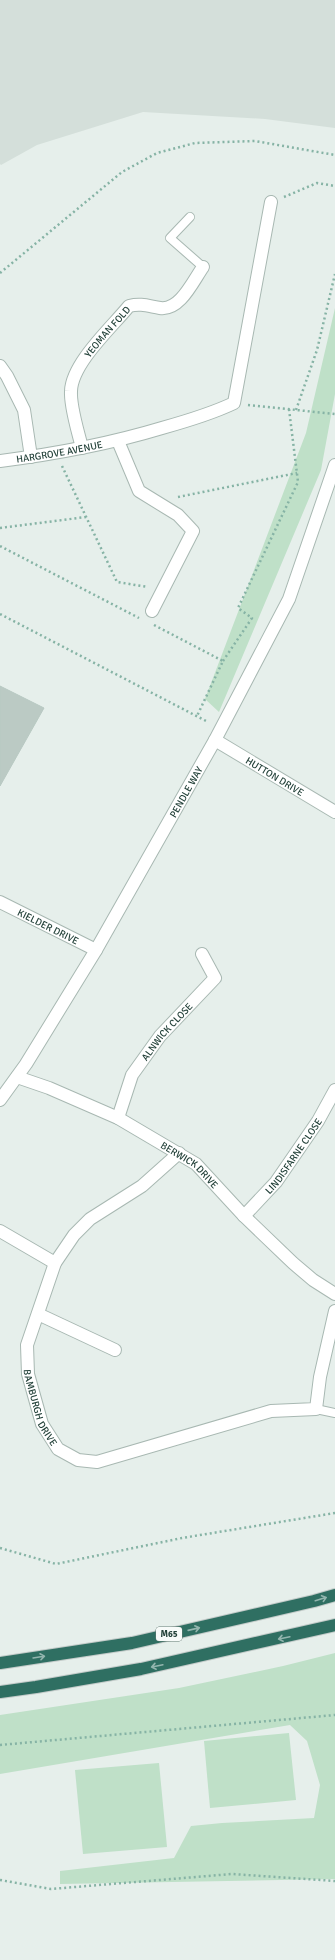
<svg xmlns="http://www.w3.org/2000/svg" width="335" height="1960" viewBox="0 0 335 1960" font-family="Signika,sans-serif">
	<rect width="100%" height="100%" fill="#e6efeb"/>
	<polygon fill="#d4dfda" points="0,0 335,0 335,128 265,119 143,112 37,145 1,165 0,164"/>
	<g fill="#bfe0c8">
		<polygon points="335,308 335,394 321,470 219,712 205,699 306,433"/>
		<polygon points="335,1653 335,1879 60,1884 60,1871 174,1858 191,1826 222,1823 314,1818 320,1785 307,1741 290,1725 0,1774 0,1715 179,1688 283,1666"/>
		<polygon points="289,1733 296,1800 210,1808 204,1741"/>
		<polygon points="159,1763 167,1847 83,1854 75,1770"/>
	</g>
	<polygon fill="#bbcac4" stroke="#b8c9c2" points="0,686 44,708 0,786"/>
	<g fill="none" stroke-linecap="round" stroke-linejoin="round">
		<defs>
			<g id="lane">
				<polyline points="190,217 170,238 203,267"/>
				<polyline points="316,1409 335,1413"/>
			</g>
			<g id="street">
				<polyline points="0,366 7,376 24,410 31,457"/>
				<polyline points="118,441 139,491 178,515 193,531 152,611"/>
				<path id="s1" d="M82 448C78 431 70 407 71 391 72 363 112 327 129 306 141 303 148 306 160 308 180 311 193 281 203 267"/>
				<path id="s2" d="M0 461C55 454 109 444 162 428 187 421 211 414 234 403L271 202"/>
				<path id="s3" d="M215 740 335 812"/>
				<path id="s4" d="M0 902 96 950"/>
				<path id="s5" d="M17 1077 49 1088 118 1118 196 1164 244 1216 293 1263 313 1280 335 1294"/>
				<path id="s6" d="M0 1100 26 1064 96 950 215 740 289 599 335 465"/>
				<path id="s7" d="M118 1118 132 1075 160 1036 215 978 202 954"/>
				<path id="s8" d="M179 1153 142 1186 90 1219 74 1235 55 1263 27 1345 28 1374 42 1424 58 1449 78 1460 97 1462 271 1411 316 1409 320 1377 335 1311"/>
				<path id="s9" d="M244 1216 276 1182 318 1121 335 1090"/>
				<polyline points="0,1231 55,1263"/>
				<polyline points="38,1314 115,1350"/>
			</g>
			<g id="highway">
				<polyline points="0,1663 132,1643 314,1601 335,1595"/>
				<polyline points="0,1692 36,1687 141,1669 335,1625"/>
			</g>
		</defs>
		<use href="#lane" stroke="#a8b8b2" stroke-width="10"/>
		<use href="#street" stroke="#a8b8b2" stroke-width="14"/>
		<use href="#highway" stroke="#c2cac8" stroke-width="14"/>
		<g stroke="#86b3a5" stroke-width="2.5" stroke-dasharray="2 3" stroke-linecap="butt">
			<polyline points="284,197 317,183 335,186"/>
			<polyline points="0,273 122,172 157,153 195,143 255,141 335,155"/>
			<polyline points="248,405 335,414"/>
			<polyline points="296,410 317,350 335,274"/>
			<polyline points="62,466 117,582 148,587"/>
			<polyline points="178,497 297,473"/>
			<polyline points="0,528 86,517"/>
			<polyline points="0,546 139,618"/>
			<polyline points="0,614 208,722"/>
			<polyline points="154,625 223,661 197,716"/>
			<polyline points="223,661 252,618 238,608 298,482 289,409"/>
			<polyline points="0,1548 56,1564 182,1538 335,1513"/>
			<polyline points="0,1745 335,1715"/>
			<polyline points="0,1880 51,1889 232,1874 335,1881"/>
		</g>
		<use href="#lane" stroke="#fff" stroke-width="8"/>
		<use href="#street" stroke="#fff" stroke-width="12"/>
		<use href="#highway" stroke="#2f6f62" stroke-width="12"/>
	</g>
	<defs><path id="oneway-shaft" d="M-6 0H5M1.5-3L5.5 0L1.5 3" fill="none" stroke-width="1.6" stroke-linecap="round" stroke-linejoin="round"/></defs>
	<g stroke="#93b5ae">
		<use href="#oneway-shaft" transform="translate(321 1599) rotate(-17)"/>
		<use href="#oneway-shaft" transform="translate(194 1629) rotate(-13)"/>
		<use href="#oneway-shaft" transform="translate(284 1638) rotate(168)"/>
		<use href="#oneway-shaft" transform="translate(39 1657) rotate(-9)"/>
		<use href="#oneway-shaft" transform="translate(157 1666) rotate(168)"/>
	</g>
	<g text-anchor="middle" stroke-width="3" stroke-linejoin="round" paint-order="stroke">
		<rect fill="#f7fbf9" stroke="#637a73" stroke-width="1" x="156" y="1627" width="26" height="14" rx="3"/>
		<g font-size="9" font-weight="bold" fill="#24423a">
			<text x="169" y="1637">M65</text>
		</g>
		<g font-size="10" fill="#24423a" stroke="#f7fbf9">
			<text dy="4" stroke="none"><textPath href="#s1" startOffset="129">YEOMAN FOLD</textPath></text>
			<text dy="4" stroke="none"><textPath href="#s2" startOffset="60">HARGROVE AVENUE</textPath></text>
			<text dy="4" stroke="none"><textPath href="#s3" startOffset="70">HUTTON DRIVE</textPath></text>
			<text dy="4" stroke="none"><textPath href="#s6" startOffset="360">PENDLE WAY</textPath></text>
			<text dy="4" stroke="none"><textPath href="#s4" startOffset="54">KIELDER DRIVE</textPath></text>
			<text dy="4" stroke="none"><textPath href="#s7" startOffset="101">ALNWICK CLOSE</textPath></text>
			<text dy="4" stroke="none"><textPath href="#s9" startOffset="78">LINDISFARNE CLOSE</textPath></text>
			<text dy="4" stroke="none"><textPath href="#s5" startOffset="195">BERWICK DRIVE</textPath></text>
			<text dy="4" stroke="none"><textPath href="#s8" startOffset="319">BAMBURGH DRIVE</textPath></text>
		</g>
	</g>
</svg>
